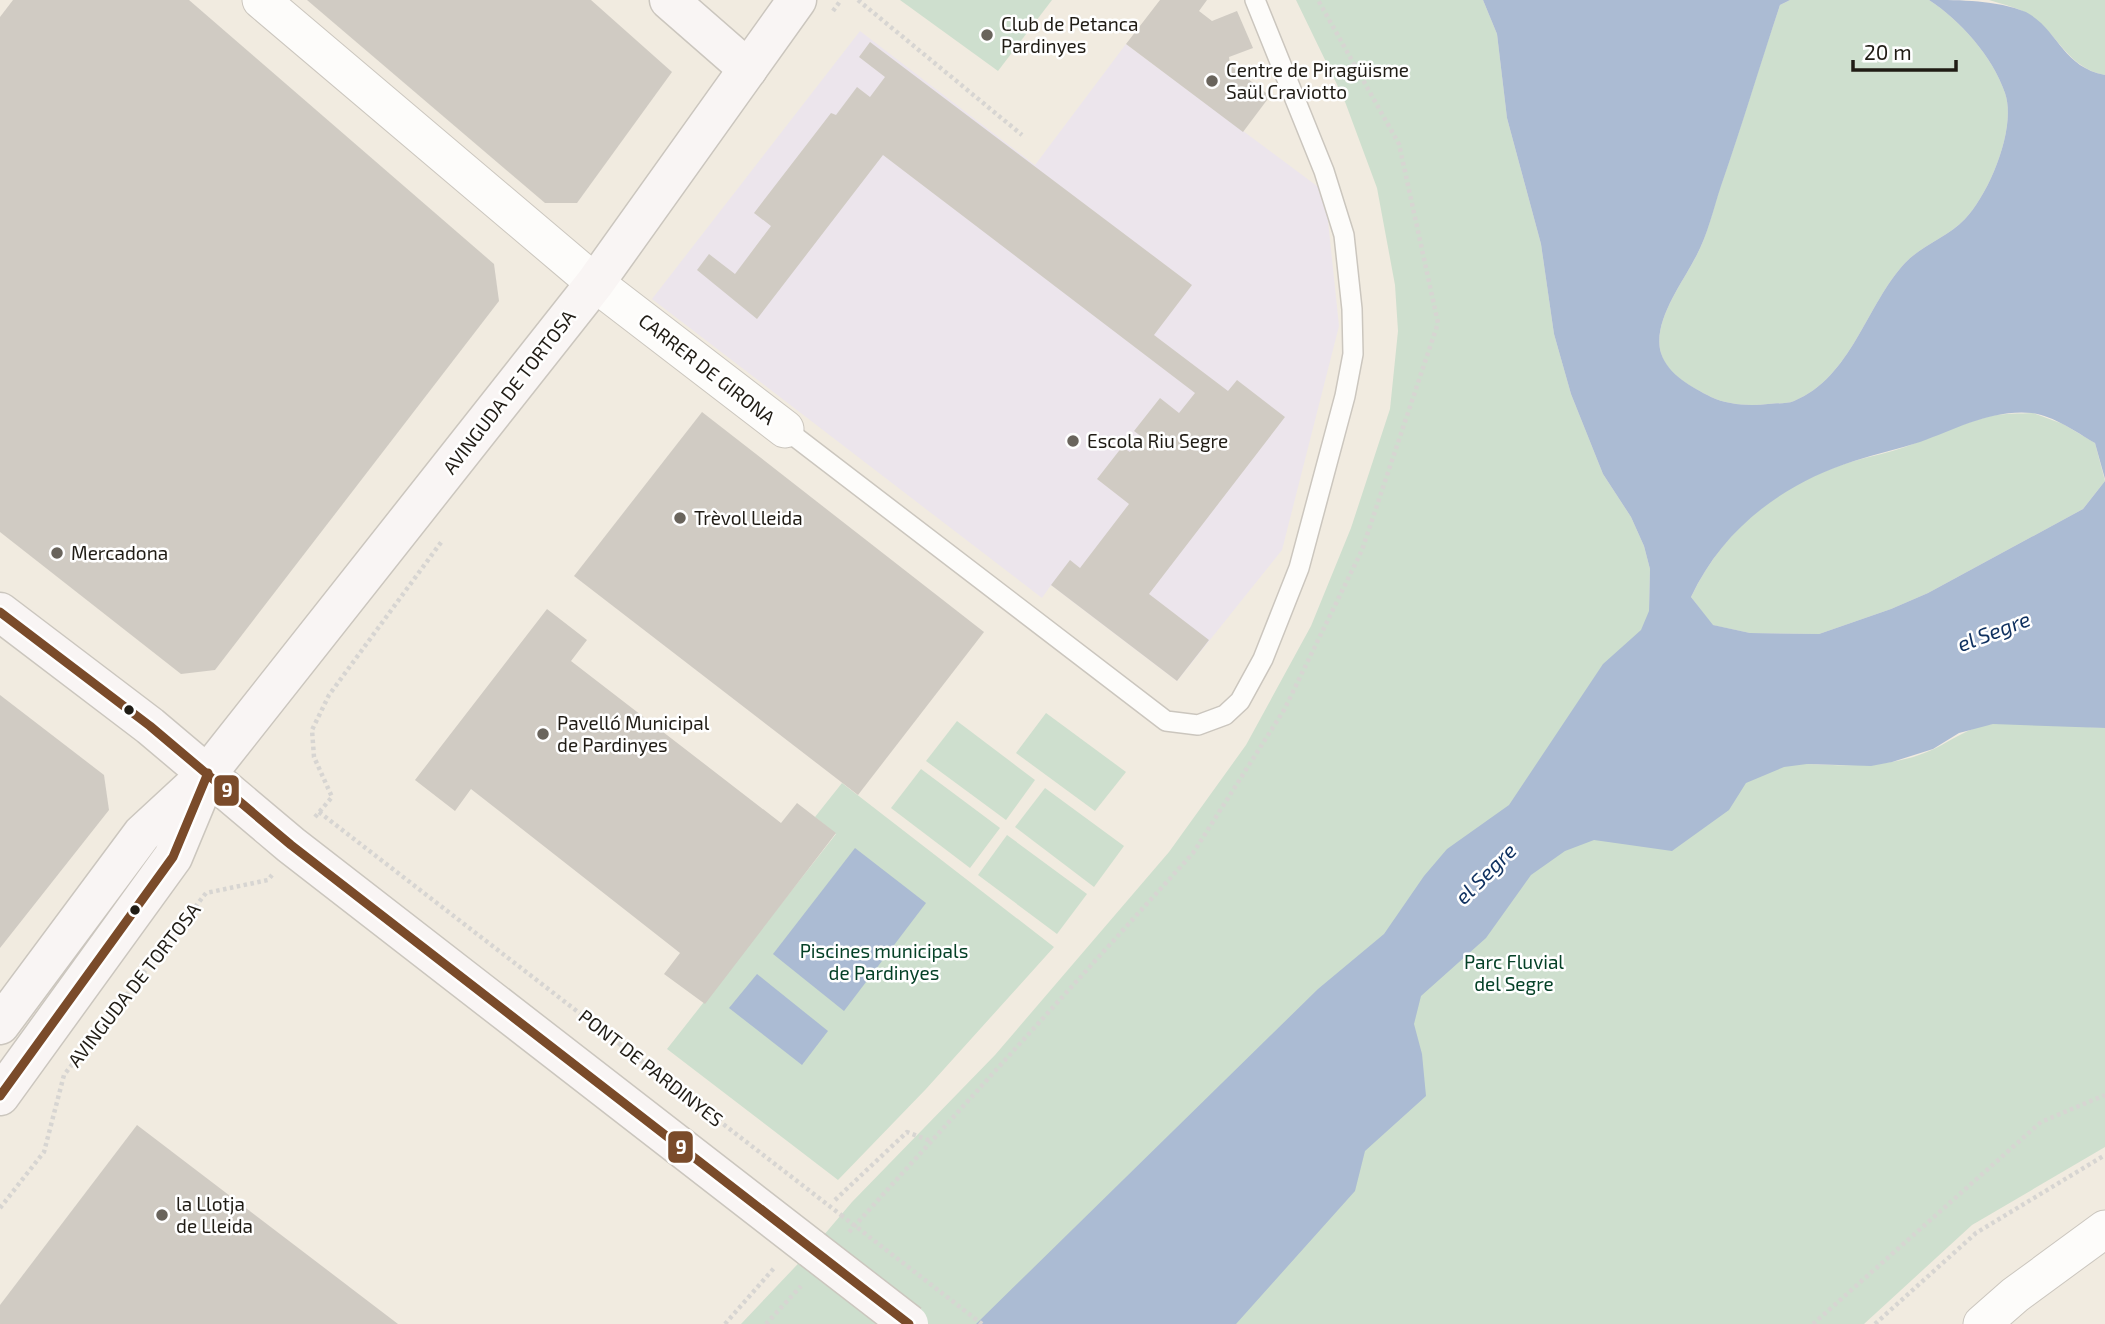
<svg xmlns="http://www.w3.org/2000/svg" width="2105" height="1324" viewBox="0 0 2105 1324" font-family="'Exo 2',sans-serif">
	<rect width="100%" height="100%" fill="#f1ebe0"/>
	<polygon fill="#ece5ec" points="860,31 1035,165 1126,44 1325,192 1339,326 1282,550 1177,681 1051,585 1042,598 652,299"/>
	<g fill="#cedfce">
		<polygon points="900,0 1052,0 998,71"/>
		<path d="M1296 0H1483L1497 34 1507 118 1541 244 1554 334 1571 394 1603 474 1631 517 1644 546 1650 569 1649 612 1807 764C1851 766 1893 768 1934 749 1954 739 1969 727 1992 724 2029 720 2069 726 2105 728V1147L1972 1225 1864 1324H741L812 1249 852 1202 995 1055 1169 852 1246 745 1311 626 1351 528 1390 409 1398 331 1395 285 1377 188 1344 99Z"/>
		<path d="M1790 0H1929C1960 20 1993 57 2005 93 2017 128 1989 194 1965 219 1948 237 1922 245 1905 263 1866 305 1852 377 1794 401 1787 404 1776 403 1768 404 1750 406 1728 405 1711 397 1692 387 1667 375 1661 353 1652 323 1681 285 1694 260 1706 240 1712 213 1719 191 1741 129 1759 66 1780 5Z"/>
		<path d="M1989 0H2105V75C2069 68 2061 39 2034 18 2022 8 2004 5 1989 0Z"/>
		<path d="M2033 413 2063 424 2095 443 2105 481 2083 509 1928 593 1891 609 1819 634 1750 633 1712 625 1691 597C1724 528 1781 483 1854 461 1871 456 1888 453 1905 447 1934 437 1961 423 1991 416 2004 413 2020 414 2033 413Z"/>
		<polygon points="1046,713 1126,772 1095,811 1016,753"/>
		<polygon points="957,721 1035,780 1006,820 926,761"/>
		<polygon points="921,769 1000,828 970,868 891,808"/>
		<polygon points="842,783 1054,947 926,1089 838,1180 667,1049 836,834 815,817"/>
		<polygon points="1045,788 1124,846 1094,887 1015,827"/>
		<polygon points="1007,835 1087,894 1057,934 978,875"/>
	</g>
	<g fill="#abbbd3">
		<path d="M1483 0H1790L1780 5C1760 65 1742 126 1721 186 1713 210 1707 238 1694 260 1681 285 1652 323 1661 353 1668 375 1692 387 1711 397 1728 405 1750 406 1768 404 1776 403 1787 404 1794 401 1852 377 1866 305 1905 263 1922 245 1948 237 1965 219 1989 194 2017 128 2005 93 1993 57 1960 20 1929 0 1961 0 1996 0 2026 12 2059 30 2061 66 2105 75V479L2095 443C2076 432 2054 416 2032 413 1992 409 1956 429 1920 442 1898 449 1876 454 1854 461 1782 484 1723 529 1691 597L1713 625 1750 633 1819 634 1891 609 1928 593 2083 509 2105 481V728L1993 724 1959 733 1933 749 1892 762 1871 766 1807 764 1784 767 1746 783 1729 810 1672 851 1594 840 1565 851 1531 875 1486 938 1421 996 1414 1024 1422 1054 1426 1096 1365 1151 1355 1191 1236 1324H976L1318 989 1384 934 1424 876 1447 849 1509 805 1603 664 1641 630 1649 611 1650 569 1644 546 1631 517 1603 474 1571 394 1554 334 1541 244 1507 118 1497 34Z"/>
		<polygon points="855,848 926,903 844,1011 773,954"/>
		<polygon points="757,974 828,1031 802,1065 729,1008"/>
	</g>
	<g fill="#d0cbc3">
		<polygon points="13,0 189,0 494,264 499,301 215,670 181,674 0,532 0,17"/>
		<polygon points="307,0 591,0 672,72 577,203 545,203"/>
		<polygon points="1160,0 1207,0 1199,11 1212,21 1237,11 1253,48 1229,57 1230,65 1270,96 1243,132 1126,44"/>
		<polygon points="870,42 1192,285 1154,335 1228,391 1237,380 1285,417 1149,594 1209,640 1177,681 1051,585 1070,560 1080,568 1129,504 1097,479 1122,447 1130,452 1142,437 1134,431 1160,398 1179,413 1195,393 883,155 757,319 697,270 709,254 735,274 771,226 754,213 831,113 836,115 857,87 870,97 885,77 859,57"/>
		<polygon points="702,412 984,632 858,795 574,576"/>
		<polygon points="547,609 587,640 571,661 781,823 797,803 836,833 705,1004 664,974 680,953 471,789 455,811 415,780"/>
		<polygon points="0,695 104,775 109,810 0,948"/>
		<polygon points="137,1125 398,1324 0,1324 0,1305"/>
	</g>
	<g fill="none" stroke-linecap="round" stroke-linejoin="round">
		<defs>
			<polyline id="lane" points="785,429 1166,721 1198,725 1225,715 1240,701 1263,659 1299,568 1345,396 1353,354 1352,309 1344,235 1324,171 1255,0"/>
			<g id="street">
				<polyline points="261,0 595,283 785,429"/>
				<polyline points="1982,1324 2015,1295 2105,1229"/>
			</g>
			<g id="secondary">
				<polyline points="669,0 748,69"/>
				<polyline points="0,612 150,726 291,845 812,1249"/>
				<polyline points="0,1025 142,834 208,773 595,283 797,0"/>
				<polyline points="0,1096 173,857 203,785"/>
			</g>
		</defs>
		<use href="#lane" stroke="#cbc6be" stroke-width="22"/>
		<use href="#street" stroke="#cbc6be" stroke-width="39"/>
		<use href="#secondary" stroke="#cbc6be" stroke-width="41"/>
		<g stroke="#d7d5d2" stroke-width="4.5" stroke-dasharray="3.5 3.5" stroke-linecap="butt">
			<polyline points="858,0 1022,135"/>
			<polyline points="833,11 841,0"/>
			<polyline points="319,812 841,1215"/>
			<polyline points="315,817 332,797 314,757 312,730 329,695 442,541"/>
			<polyline points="835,1200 907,1132 931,1141"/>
			<polyline points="0,1208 44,1152 64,1075 206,893 268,880 272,875"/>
			<polyline points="849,1232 1193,853 1284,710 1362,550 1438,323 1399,144 1318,0"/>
			<polyline points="725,1324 775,1267"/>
			<polyline points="766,1324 801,1286"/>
			<polyline points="1813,1324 2041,1122 2105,1095"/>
			<polyline points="1875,1324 1976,1233 2105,1155"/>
		</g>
		<use href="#lane" stroke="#fdfcfa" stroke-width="19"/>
		<use href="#street" stroke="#fdfcfa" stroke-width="37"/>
		<use href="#secondary" stroke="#f9f5f4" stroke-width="38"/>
		<defs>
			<polyline id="secondary-bridge" points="812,1249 909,1324"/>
		</defs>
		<use href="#secondary-bridge" stroke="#cbc6be" stroke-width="41" stroke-linecap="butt"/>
		<polyline stroke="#d7d5d2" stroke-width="4.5" stroke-dasharray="3.5 3.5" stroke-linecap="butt" points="841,1215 982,1324"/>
		<use href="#secondary-bridge" stroke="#f9f5f4" stroke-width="38"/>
		<defs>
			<g id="bus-1">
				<polyline points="0,612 150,726 291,845 909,1324"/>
				<polyline points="0,1096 173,857 208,773"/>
			</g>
		</defs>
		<use href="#bus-1" stroke="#fff" stroke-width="14"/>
		<use href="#bus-1" stroke="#7a4b2a" stroke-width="9"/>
	</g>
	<g fill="#69645c" stroke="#fff" stroke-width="2.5">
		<circle cx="987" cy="35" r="7"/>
		<circle cx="1212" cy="81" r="7"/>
		<circle cx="1073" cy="441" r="7"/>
		<circle cx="680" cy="518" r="7"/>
		<circle cx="57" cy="553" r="7"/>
		<circle cx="543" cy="734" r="7"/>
		<circle cx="162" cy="1215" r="7"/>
	</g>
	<g fill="#201c15" stroke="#fff" stroke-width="2.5">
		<circle cx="129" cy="710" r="6"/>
		<circle cx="135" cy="910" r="6"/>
	</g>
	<g text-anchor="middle" stroke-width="5" stroke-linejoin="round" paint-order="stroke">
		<g font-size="19" fill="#201c15" stroke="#fff" text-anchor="start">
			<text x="1001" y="31">Club de Petanca<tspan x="1001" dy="22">Pardinyes</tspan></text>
			<text x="1226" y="77">Centre de Piragüisme<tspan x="1226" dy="22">Saül Craviotto</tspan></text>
			<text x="1087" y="448">Escola Riu Segre</text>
			<text x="694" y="525">Trèvol Lleida</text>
			<text x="71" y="560">Mercadona</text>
			<text x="557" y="730">Pavelló Municipal<tspan x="557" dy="22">de Pardinyes</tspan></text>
			<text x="176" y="1211">la Llotja<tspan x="176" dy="22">de Lleida</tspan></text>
		</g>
		<g font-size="19" fill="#201c15" stroke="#fff">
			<text transform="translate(707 369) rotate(38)" y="7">CARRER DE GIRONA</text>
			<text transform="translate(509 392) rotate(-52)" y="7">AVINGUDA DE TORTOSA</text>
			<text transform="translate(134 985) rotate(-52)" y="7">AVINGUDA DE TORTOSA</text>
			<text transform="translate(651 1068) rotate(38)" y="7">PONT DE PARDINYES</text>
		</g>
		<g font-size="19" fill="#054127" stroke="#fff">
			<text x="884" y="958">Piscines municipals<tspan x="884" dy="22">de Pardinyes</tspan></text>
			<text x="1514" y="969">Parc Fluvial<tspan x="1514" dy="22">del Segre</tspan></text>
		</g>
		<g font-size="21" font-style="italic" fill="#0e305f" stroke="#fff">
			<text transform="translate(1994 632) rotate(-21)" y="7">el Segre</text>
			<text transform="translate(1486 874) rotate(-45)" y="7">el Segre</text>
		</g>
	</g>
	<g stroke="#fff" stroke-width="2.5">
		<rect x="213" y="774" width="27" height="33" rx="7" fill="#7a4b2a"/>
		<rect x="667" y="1130" width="27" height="34" rx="7" fill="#7a4b2a"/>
	</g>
	<g font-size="19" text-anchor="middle" font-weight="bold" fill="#fff">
		<text x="227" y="797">9</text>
		<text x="681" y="1154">9</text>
	</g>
	<path d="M1853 60v10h103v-10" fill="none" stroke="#201c15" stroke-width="3.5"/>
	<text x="1864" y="60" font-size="21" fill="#201c15" stroke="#ffffff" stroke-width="5" paint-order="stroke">20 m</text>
</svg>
